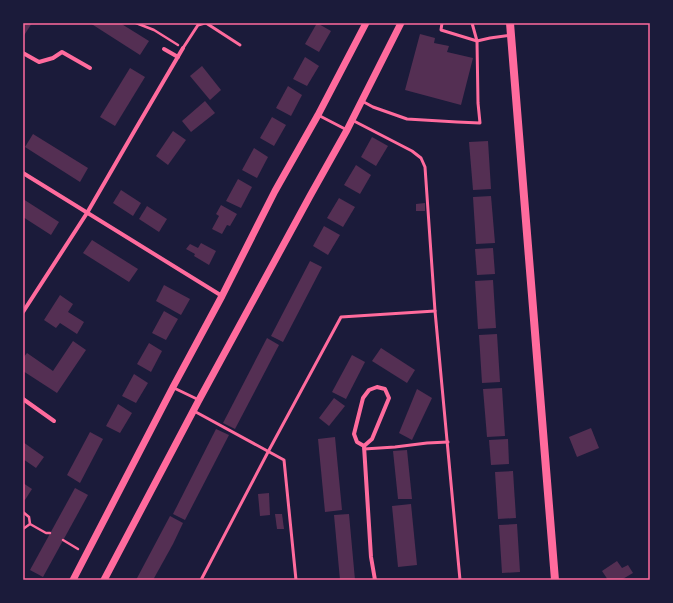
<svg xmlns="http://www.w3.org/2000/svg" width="673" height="603" viewBox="0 0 673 603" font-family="Helvetica,sans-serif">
	<rect width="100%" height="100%" fill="#1b1b3a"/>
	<g fill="#542f53">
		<polygon points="23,23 32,23 23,37"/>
		<polygon points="90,23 120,23 149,41 140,55"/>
		<polygon points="317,23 331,31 319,52 305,44"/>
		<polygon points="420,34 435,38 434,43 449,46 447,52 473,58 461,105 405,90"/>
		<polygon points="305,57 319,66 307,86 293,79"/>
		<polygon points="202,66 221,90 210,100 190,76"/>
		<polygon points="130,68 145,77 115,126 100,117"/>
		<polygon points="288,86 302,95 291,116 276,108"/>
		<polygon points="205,101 215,113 191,132 182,121"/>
		<polygon points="272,117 286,125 274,146 260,138"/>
		<polygon points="173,131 186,140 168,165 156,156"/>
		<polygon points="33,134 88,168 80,182 25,147"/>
		<polygon points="372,137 388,146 376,166 361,157"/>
		<polygon points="488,141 491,189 473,190 469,142"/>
		<polygon points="254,148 268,157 257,178 242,170"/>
		<polygon points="356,165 371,175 360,194 344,185"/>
		<polygon points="238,179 252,187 241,208 226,201"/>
		<polygon points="121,190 141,203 133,216 113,203"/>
		<polygon points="491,196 495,243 476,244 473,197"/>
		<polygon points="339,198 355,207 343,227 327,218"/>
		<polygon points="23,199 59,222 51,235 23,217"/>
		<polygon points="425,203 425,211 416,211 416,204"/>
		<polygon points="221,205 237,214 230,226 227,225 222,234 212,229 219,216 216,214"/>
		<polygon points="147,206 167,219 159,232 139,219"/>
		<polygon points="324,226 340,235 328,255 313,246"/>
		<polygon points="92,240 138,269 129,282 83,253"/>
		<polygon points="201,243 216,251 209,265 194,256 195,254 186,249 190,244 198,248"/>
		<polygon points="493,248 495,274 477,275 475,249"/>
		<polygon points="310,261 322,267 283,342 271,336"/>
		<polygon points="493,280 496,328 478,329 475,281"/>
		<polygon points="164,285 190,299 181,315 156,301"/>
		<polygon points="60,295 73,304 68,312 84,322 77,334 60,323 56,328 44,320"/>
		<polygon points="164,311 178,319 166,340 152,333"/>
		<polygon points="497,334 500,382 482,383 479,335"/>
		<polygon points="267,338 279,345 235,429 223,423"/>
		<polygon points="73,341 86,350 57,393 23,371 23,358 27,353 53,371"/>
		<polygon points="149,343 162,351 151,372 137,364"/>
		<polygon points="381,348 415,370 407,383 372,361"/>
		<polygon points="352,355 365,362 346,399 332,392"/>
		<polygon points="134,374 148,383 136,403 122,396"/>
		<polygon points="502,388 505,436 487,437 483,389"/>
		<polygon points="417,389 432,398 412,440 399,433"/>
		<polygon points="334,398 345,406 329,426 319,418"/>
		<polygon points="118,404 132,413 120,433 106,426"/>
		<polygon points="591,428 599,448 577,457 569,437"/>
		<polygon points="216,429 229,435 185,520 173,514"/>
		<polygon points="90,432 103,439 80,483 67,475"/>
		<polygon points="335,437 342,510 325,512 318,439"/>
		<polygon points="508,439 509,464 491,465 489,440"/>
		<polygon points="23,442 44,457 36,468 23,459"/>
		<polygon points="407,450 412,499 398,499 393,451"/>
		<polygon points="513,471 516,518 498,519 495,472"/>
		<polygon points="23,483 32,489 25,500 23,499"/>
		<polygon points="75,488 88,495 43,577 30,570"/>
		<polygon points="269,493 270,515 260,516 258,494"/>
		<polygon points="411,504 417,565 398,567 392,506"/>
		<polygon points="275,514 282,514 284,529 277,529"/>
		<polygon points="349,514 355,580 340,580 334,515"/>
		<polygon points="170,516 183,523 173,544 153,580 136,580"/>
		<polygon points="517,524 520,572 502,573 499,525"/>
		<polygon points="617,561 622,568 628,565 633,573 621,580 608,580 602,571"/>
	</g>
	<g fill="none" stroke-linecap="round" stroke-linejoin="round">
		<g stroke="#ff6b9d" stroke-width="2.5">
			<polyline points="136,23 154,30 178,45"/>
			<polyline points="23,512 29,517 30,524 46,533 50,533"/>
			<polyline points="23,529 30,524"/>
			<polyline points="63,540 78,549"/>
		</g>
		<g stroke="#ff6b9d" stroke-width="3">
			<polyline points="206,23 240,45"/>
			<polyline points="442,23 441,30 477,41 490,38 511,35"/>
			<polyline points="183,48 198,25 205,23"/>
			<polyline points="362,101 373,107 407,119 457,122 480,123 478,103 477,41 472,23"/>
			<polyline points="318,115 347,130"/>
			<polyline points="352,120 412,151 421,158 425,167 435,311 460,580"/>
			<polyline points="174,388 199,400"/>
			<polyline points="194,411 284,460 296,580"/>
			<polyline points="364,449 395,447 427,443 448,442"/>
			<polyline points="201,580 268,452 341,317 435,311"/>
		</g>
		<g stroke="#ff6b9d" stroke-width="4">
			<polyline points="164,49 178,57"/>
			<polyline points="23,53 39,62 53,58 62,52 90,68"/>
			<polyline points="23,173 222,296"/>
			<polyline points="23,312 87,213 135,130 183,48"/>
			<polygon points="377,387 385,389 389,398 372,439 364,446 357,442 354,434 363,398 369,390"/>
			<polyline points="23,399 54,421"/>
			<polyline points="364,446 371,557 375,580"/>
		</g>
		<g stroke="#ff6b9d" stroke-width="7">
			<polyline points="73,580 173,387 222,296 275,191 318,115 366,23"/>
			<polyline points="104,580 199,400 310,196 347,130 401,23"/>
		</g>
		<polyline stroke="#ff6b9d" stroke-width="8" points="510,23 555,580"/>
	</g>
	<rect width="673" height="603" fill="none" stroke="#1b1b3a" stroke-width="48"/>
	<rect x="24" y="24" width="625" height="555" fill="none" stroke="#ff6b9d" stroke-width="1.5"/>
</svg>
